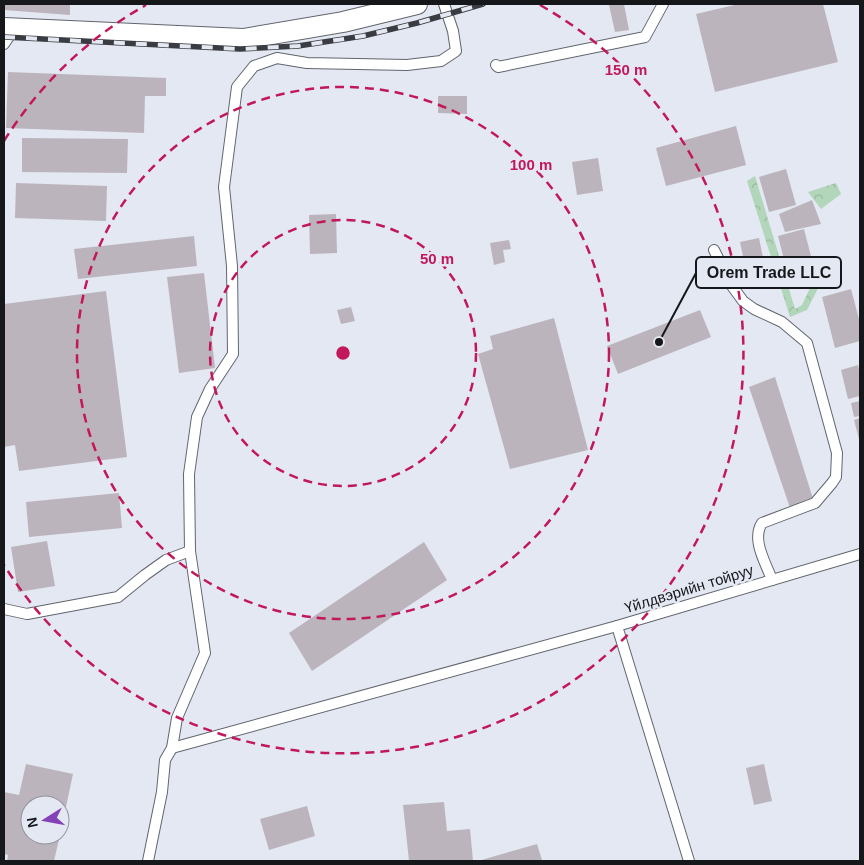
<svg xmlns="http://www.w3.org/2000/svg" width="864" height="865" viewBox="0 0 864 865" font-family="Helvetica,sans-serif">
	<defs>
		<pattern id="forest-crowns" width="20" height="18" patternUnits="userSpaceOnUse" patternTransform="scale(1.25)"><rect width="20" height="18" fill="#b1d6b9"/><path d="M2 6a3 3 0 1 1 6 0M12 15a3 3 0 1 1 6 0" fill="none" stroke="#98b79e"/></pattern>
	</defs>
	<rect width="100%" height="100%" fill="#e3e8f2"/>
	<g fill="url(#forest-crowns)">
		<polygon points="755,176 795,309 802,305 824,258 833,259 807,310 790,317 747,181"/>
		<polygon points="836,183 841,194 821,209 808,192"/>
	</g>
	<g fill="#bcb4bc">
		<polygon points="4,4 70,4 70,15 4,10"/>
		<polygon points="615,4 624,4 629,30 615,32 609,5"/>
		<polygon points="739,4 823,4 838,62 715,92 696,14"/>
		<polygon points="8,72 166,78 166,96 145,96 144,133 6,128"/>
		<polygon points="438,96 467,96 467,114 438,113"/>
		<polygon points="736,126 746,165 666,186 656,148"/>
		<polygon points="22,138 128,139 127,173 22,172"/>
		<polygon points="598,158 603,191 577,195 572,162"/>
		<polygon points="786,169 796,205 769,212 759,177"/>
		<polygon points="16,183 107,186 106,221 15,218"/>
		<polygon points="812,200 821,224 785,232 779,214"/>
		<polygon points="336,214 337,253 310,254 309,215"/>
		<polygon points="804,229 813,264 787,271 778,236"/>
		<polygon points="194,236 197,266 78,279 74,249"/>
		<polygon points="759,238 767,277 748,280 740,242"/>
		<polygon points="509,240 511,249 503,250 505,262 494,265 490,243"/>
		<polygon points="204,273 215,368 179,373 167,277"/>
		<polygon points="851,289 860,323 860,341 835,348 822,297"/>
		<polygon points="106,291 127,457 19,471 15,445 4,447 4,304"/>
		<polygon points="351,307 355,321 341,324 337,310"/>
		<polygon points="700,310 711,337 618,374 607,346"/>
		<polygon points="554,318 588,450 510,469 478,354 493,349 490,336"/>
		<polygon points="858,365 860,375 860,396 848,399 841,370"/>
		<polygon points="775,377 814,502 790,508 749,387"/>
		<polygon points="860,401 860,416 854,417 851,403"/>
		<polygon points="860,418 860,439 859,439 854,420"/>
		<polygon points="119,493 122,528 29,537 26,502"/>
		<polygon points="47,541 55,586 18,592 11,547"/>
		<polygon points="424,542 447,580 312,671 289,633"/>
		<polygon points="26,764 73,774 61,830 60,805 30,805 30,835 60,835 54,861 7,861 8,855 4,854 4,792 19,795"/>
		<polygon points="764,764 772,801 754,805 746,768"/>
		<polygon points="444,802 447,831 470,829 473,861 409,861 403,805"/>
		<polygon points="307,806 315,836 269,850 260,819"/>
		<polygon points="537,844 542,860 478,861"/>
	</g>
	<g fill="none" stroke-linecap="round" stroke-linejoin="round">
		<defs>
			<g id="service">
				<polyline points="4,44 14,29"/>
				<polyline points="496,65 498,67 645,37 663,4"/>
				<path d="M714 250 732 286 743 301 754 309 782 322 807 343 837 453 836 477 832 483 815 503 762 523C751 540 766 563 772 580"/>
				<polyline points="4,609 27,614 118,597 145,575 166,560 190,551"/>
				<polyline points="172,748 617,626"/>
				<polyline points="148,861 162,792 165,760 172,748 177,718 205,653 190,551 189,474 197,417 210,389 233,354 232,266 224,187 237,87 254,66 277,58 307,63 407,65 441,61 456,51 453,31 444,4"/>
				<polyline points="689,861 617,626 860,554"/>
			</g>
			<polyline id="minor" points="4,28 243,39 343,22 417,4"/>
		</defs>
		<use href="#service" stroke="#61656d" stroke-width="12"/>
		<use href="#minor" stroke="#61656d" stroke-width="22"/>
		<use href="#service" stroke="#fff" stroke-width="10"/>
		<use href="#minor" stroke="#fff" stroke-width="20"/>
		<defs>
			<polyline id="rail" points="4,37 240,49 298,46 363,36 417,23 483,4"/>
		</defs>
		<use href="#rail" stroke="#3a3c41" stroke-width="5.5"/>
		<use href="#rail" stroke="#e3e8f2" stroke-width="4" stroke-dasharray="11" stroke-linecap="butt"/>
	</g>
	<g fill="none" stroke="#c2185b" stroke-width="2.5" stroke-dasharray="9 6">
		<circle cx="343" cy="353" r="133"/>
		<circle cx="343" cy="353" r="266"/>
		<path d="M4 141A400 400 0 0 1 146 5M540 5A400 400 0 1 1 4 565"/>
	</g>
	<g text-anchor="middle" stroke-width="5" stroke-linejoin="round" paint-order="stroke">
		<g font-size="15" fill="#16171b" stroke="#e3e8f2">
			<text transform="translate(689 589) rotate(-17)" y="5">Үйлдвэрийн тойруу</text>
		</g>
	</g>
	<circle cx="343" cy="353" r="8" fill="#c2185b" stroke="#e3e8f2" stroke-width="2.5"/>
	<g font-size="15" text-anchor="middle" font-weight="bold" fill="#c2185b" stroke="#e3e8f2" stroke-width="5" stroke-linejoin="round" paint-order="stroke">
		<text x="626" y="75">150 m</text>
		<text x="531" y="170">100 m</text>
		<text x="437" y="264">50 m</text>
	</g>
	<path fill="none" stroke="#16171b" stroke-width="2" d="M659 342L696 273"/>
	<circle fill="#16171b" stroke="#e3e8f2" stroke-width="2" cx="659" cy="342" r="5"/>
	<rect fill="#e3e8f2" stroke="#16171b" stroke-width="2" x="696" y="257" width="145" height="31" rx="5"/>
	<g font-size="16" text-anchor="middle" font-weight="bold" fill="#16171b">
		<text x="769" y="278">Orem Trade LLC</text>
	</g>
	<rect width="864" height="865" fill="none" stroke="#16171b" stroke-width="10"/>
	<g transform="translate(45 820) rotate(259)"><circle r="24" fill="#e3e8f2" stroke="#91949c"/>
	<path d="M0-4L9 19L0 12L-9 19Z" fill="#8342b7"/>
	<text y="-8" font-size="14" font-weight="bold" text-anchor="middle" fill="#16171b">N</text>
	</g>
</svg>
